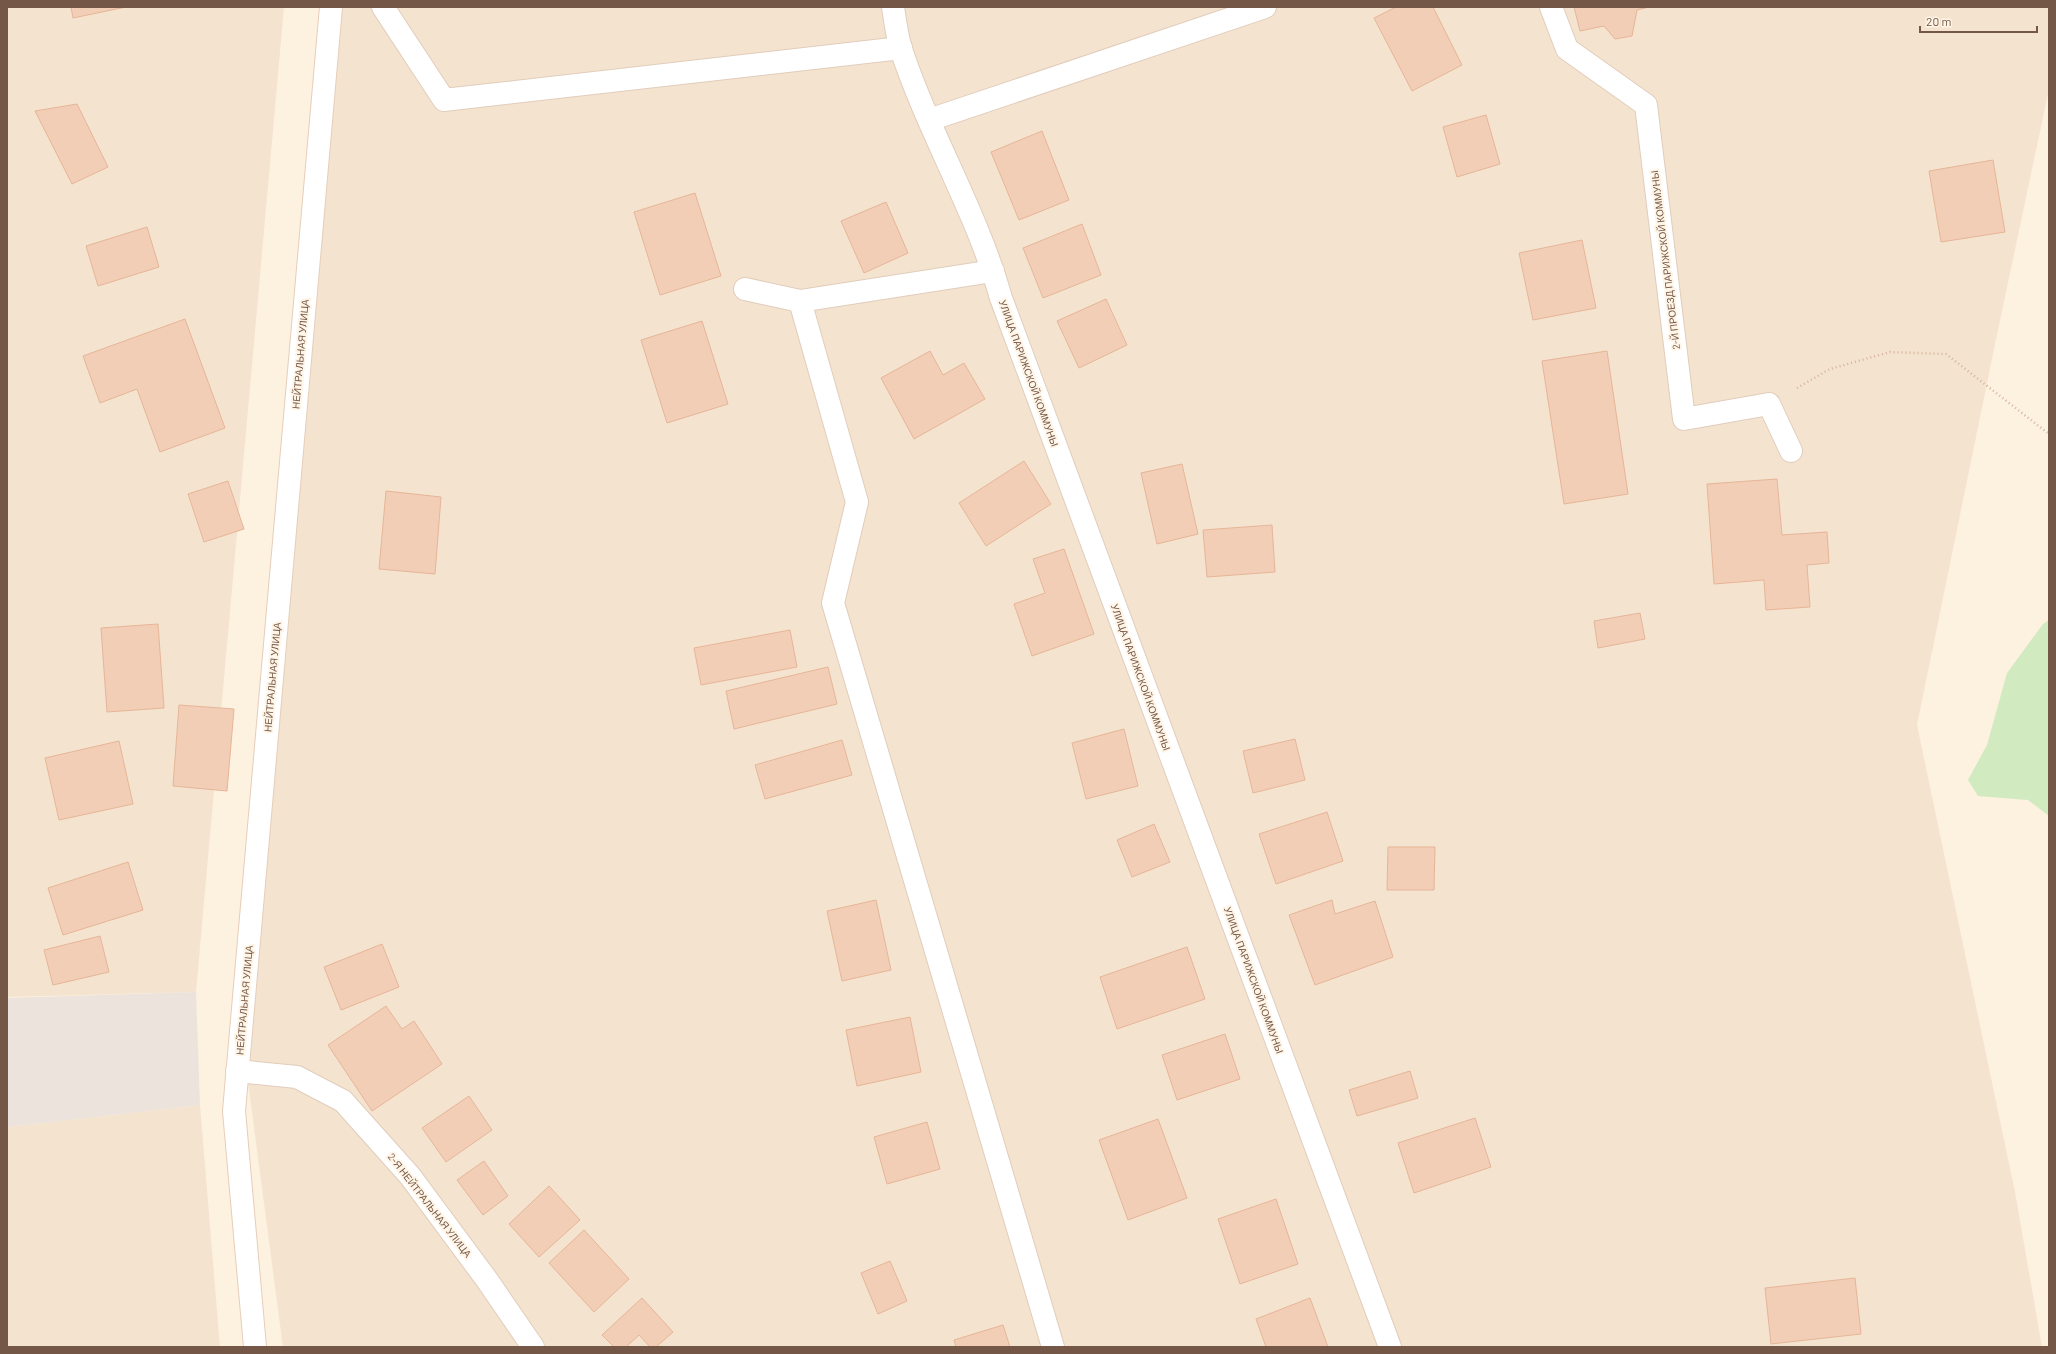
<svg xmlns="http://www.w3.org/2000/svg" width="2056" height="1354" viewBox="0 0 2056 1354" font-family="Barlow,sans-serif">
	<rect width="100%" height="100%" fill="#fdf1e0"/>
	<g fill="#f4e3cf">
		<polygon points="7,7 284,7 196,992 7,997"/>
		<polygon points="331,7 2049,7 2049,89 1995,344 1917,725 2015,1192 2042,1347 283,1347 241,1029"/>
		<polygon points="200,1105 220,1347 7,1347 7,1127"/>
	</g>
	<polygon fill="#ebe3dc" points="196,992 200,1105 7,1127 7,998"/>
	<polygon fill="#d1eabf" points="2049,620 2049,816 2028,800 1978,796 1968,780 1987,745 2007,673 2043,624"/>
	<g fill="#f3ceb7" stroke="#e6b597">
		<polygon points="71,7 126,7 73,18"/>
		<polygon points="1396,7 1433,7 1462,65 1412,91 1374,18"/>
		<polygon points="1574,7 1649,7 1637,10 1632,36 1615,39 1604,26 1580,31"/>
		<polygon points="77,104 108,167 72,184 35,111"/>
		<polygon points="1486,115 1500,164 1457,177 1443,127"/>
		<polygon points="1042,131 1069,200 1019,220 991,152"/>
		<polygon points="1993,160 2005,232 1941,242 1929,171"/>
		<polygon points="695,193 721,276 660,295 634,212"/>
		<polygon points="886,202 908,253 864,273 841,221"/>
		<polygon points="1082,224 1101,275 1043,298 1023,248"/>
		<polygon points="147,227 159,267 98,286 86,246"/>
		<polygon points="1582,240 1596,308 1533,320 1519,253"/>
		<polygon points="1106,299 1127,345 1079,368 1057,321"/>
		<polygon points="185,319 225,428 160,452 137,389 100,403 83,356"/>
		<polygon points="702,321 728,404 667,423 641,340"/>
		<polygon points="930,351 943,375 964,363 985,399 914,439 881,378"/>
		<polygon points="1607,351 1628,494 1564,504 1542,361"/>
		<polygon points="1024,461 1051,504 986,546 959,503"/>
		<polygon points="1182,464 1198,534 1157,544 1141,473"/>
		<polygon points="1777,479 1782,535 1827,532 1829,563 1807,565 1810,607 1766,610 1764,580 1714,584 1707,484"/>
		<polygon points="228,481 244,529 204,542 188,494"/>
		<polygon points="386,491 441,497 435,574 379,569"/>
		<polygon points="1272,525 1275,572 1207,577 1203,530"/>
		<polygon points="1064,549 1094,634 1032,656 1014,604 1045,593 1033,559"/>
		<polygon points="1640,613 1645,639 1598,648 1594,621"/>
		<polygon points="158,624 164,708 107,712 101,628"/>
		<polygon points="790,630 797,667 701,685 694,648"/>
		<polygon points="828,667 837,704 734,729 726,691"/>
		<polygon points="179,705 234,709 227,791 173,786"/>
		<polygon points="1124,729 1138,786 1086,799 1072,743"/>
		<polygon points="1295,739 1305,780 1253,793 1243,751"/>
		<polygon points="842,740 852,775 765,799 755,765"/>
		<polygon points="119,741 133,804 59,820 45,758"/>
		<polygon points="1327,812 1343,861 1276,884 1259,834"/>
		<polygon points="1154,824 1170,862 1132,877 1117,840"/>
		<polygon points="1388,847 1435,847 1434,890 1387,890"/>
		<polygon points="128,862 143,910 63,935 48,888"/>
		<polygon points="876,900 891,970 842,981 827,911"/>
		<polygon points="1332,900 1335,914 1375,901 1393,957 1315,985 1289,915"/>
		<polygon points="100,936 109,972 53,985 44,950"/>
		<polygon points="382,944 399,987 341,1010 324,967"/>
		<polygon points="1187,947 1205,999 1117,1029 1100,977"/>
		<polygon points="386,1006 402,1029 414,1021 442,1064 372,1111 328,1045"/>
		<polygon points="910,1017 921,1072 857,1086 846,1030"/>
		<polygon points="1225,1034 1240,1079 1177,1100 1162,1055"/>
		<polygon points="1410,1071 1418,1098 1357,1116 1349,1090"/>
		<polygon points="469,1096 492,1130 446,1162 422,1128"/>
		<polygon points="1475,1118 1491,1167 1414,1193 1398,1143"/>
		<polygon points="1158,1119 1187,1198 1128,1220 1099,1140"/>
		<polygon points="927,1122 940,1169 887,1184 874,1137"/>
		<polygon points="484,1161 508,1196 483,1215 457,1180"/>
		<polygon points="549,1186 580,1220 539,1257 509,1224"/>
		<polygon points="1276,1199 1298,1264 1240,1284 1218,1219"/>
		<polygon points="584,1230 629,1279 594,1312 549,1263"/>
		<polygon points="890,1261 907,1301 878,1314 861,1273"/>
		<polygon points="1855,1278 1861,1334 1771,1344 1765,1288"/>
		<polygon points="642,1298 673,1332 656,1347 650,1347 639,1335 626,1347 614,1347 602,1335"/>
		<polygon points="1310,1298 1328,1347 1266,1347 1256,1319"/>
		<polygon points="1003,1325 1010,1347 956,1347 954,1340"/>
	</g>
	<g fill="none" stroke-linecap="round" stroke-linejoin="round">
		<defs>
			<polyline id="lane" points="383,7 444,100 901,48"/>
			<g id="street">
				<path d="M893 7C895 21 897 36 901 49 929 134 977 212 1001 298L1390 1347"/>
				<polyline points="1551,7 1567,49 1646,105 1684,419 1769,404 1791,451"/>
				<polyline points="929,120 1265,7"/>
				<polyline points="745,289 800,301 857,502 833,603 1053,1347"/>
				<polyline points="800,301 993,271"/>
				<polyline points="237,1071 297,1077 343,1101 410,1176 487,1280 533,1347"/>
			</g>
			<polyline id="secondary" points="255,1347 234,1111 331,7"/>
		</defs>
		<use href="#lane" stroke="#e1cdbc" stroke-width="24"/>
		<use href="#street" stroke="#e1cdbc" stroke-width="24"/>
		<use href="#secondary" stroke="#e6ceba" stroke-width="24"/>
		<polyline stroke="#d7b29b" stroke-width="2.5" stroke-dasharray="1 3" stroke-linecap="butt" points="1797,388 1830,369 1890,352 1946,354 2049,434"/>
		<use href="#lane" stroke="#fff" stroke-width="22"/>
		<use href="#street" stroke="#fff" stroke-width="22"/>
		<use href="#secondary" stroke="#fff" stroke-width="22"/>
	</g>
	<g text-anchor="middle" stroke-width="4" stroke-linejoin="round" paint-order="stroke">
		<g font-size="10" fill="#745747" stroke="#fff5e7">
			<text transform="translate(1665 260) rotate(-97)" y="4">2-Й ПРОЕЗД ПАРИЖСКОЙ КОММУНЫ</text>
			<text transform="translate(300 354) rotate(-85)" y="4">НЕЙТРАЛЬНАЯ УЛИЦА</text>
			<text transform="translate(1029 373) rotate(70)" y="4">УЛИЦА ПАРИЖСКОЙ КОММУНЫ</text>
			<text transform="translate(272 677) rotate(-85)" y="4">НЕЙТРАЛЬНАЯ УЛИЦА</text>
			<text transform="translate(1141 677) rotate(70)" y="4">УЛИЦА ПАРИЖСКОЙ КОММУНЫ</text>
			<text transform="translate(1254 980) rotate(70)" y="4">УЛИЦА ПАРИЖСКОЙ КОММУНЫ</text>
			<text transform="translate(244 1000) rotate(-85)" y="4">НЕЙТРАЛЬНАЯ УЛИЦА</text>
			<text transform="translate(430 1205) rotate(52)" y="4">2-Я НЕЙТРАЛЬНАЯ УЛИЦА</text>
		</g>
	</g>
	<rect width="2056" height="1354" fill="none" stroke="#745747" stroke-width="16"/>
	<path d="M1920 26v6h117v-6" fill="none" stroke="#745747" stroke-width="2"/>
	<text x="1926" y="26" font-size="12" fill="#745747" stroke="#fff5e7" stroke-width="3" paint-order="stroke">20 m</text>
</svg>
